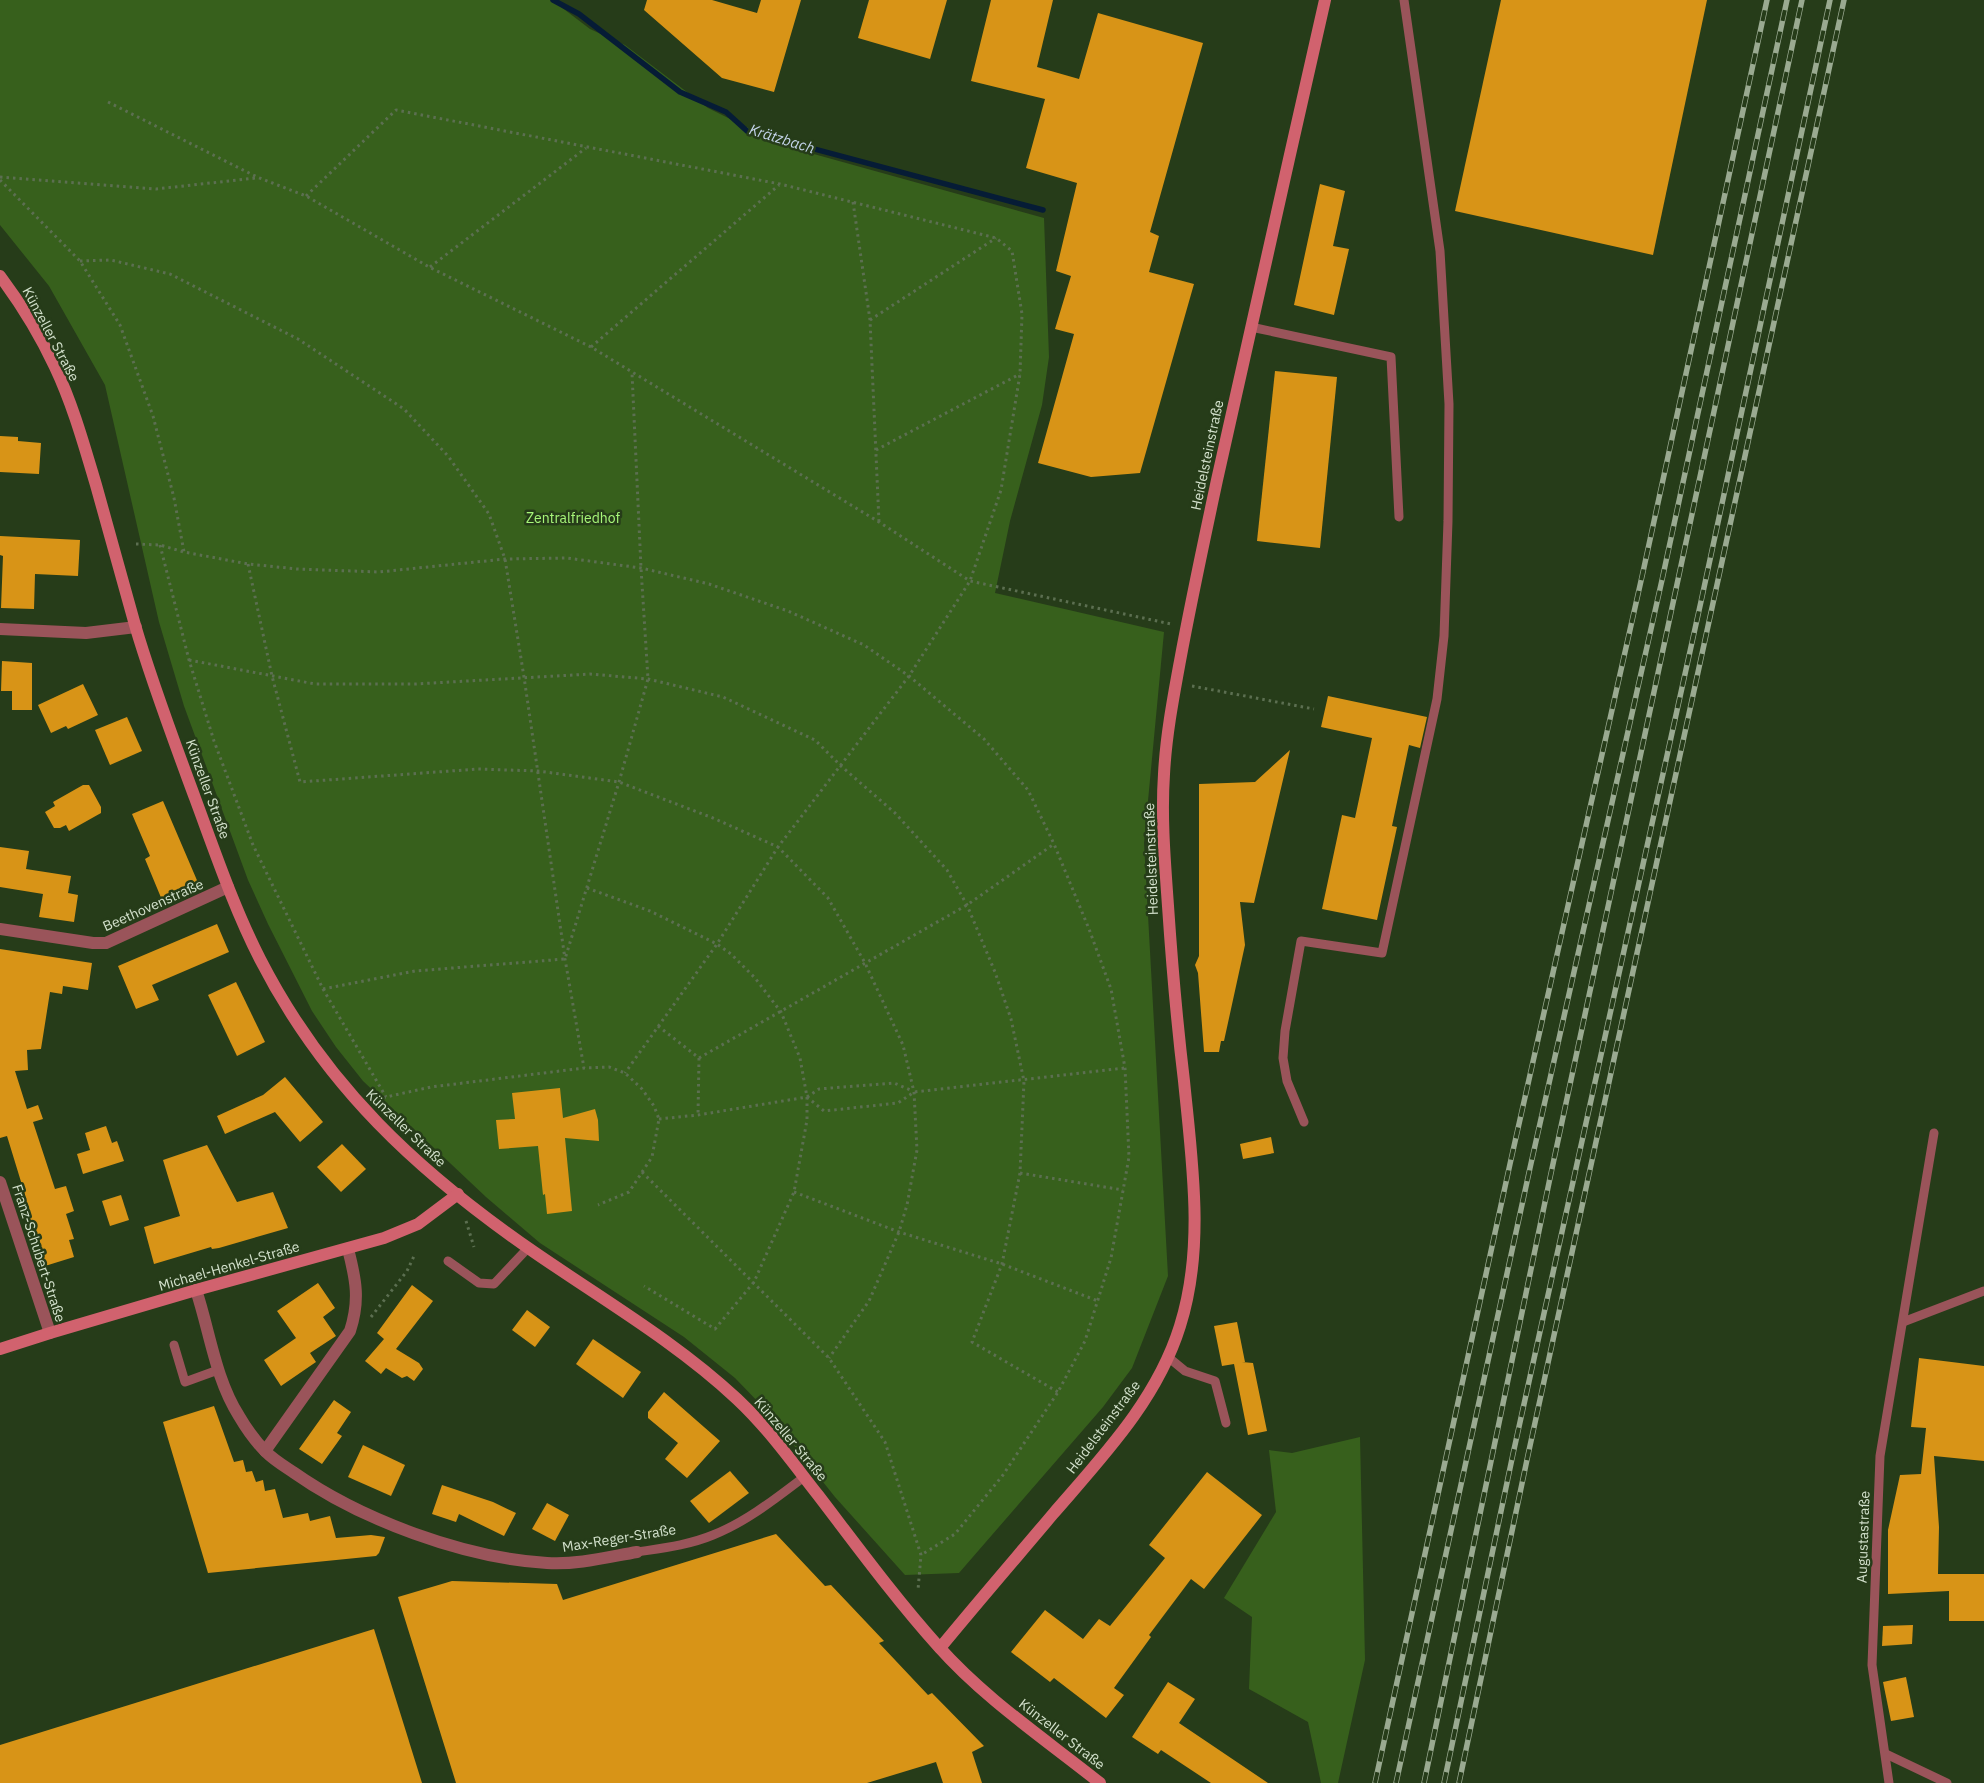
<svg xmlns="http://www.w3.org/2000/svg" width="1984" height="1783" viewBox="0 0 1984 1783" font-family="'IBM Plex Sans',sans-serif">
	<rect width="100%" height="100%" fill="#263c19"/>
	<g fill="#37601c">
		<polygon points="0,0 552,0 590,29 625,45 708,108 785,146 1044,218 1049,357 1042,405 1010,521 995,593 1164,632 1144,843 1168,1276 1132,1368 1103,1407 959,1573 905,1575 835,1497 765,1409 735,1378 684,1337 540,1243 486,1197 363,1081 336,1047 312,1011 268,924 248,880 184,706 159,622 105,385 49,286 0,225"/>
		<polygon points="1360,1437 1365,1660 1338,1783 1321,1783 1308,1722 1249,1689 1252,1617 1224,1598 1276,1512 1269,1450 1292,1453"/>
	</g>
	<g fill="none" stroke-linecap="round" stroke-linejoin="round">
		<polyline stroke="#061c36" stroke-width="5.5" points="553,0 579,14 680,92 726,112 747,131 1043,210"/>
	</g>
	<g fill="#d89417">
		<polygon points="647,0 712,0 757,13 761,0 801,0 774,92 722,78 644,10"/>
		<polygon points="869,0 947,0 930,59 858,38"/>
		<polygon points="991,0 1053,0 1037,67 1079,79 1098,13 1203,43 1150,232 1159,236 1149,272 1194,284 1140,473 1091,477 1038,463 1074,334 1055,329 1071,276 1056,271 1077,183 1026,168 1045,99 971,81"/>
		<polygon points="1501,0 1707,0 1653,255 1455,211"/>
		<polygon points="1320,184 1345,191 1333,246 1349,249 1334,315 1294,305"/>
		<polygon points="1275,371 1337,377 1320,548 1257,541"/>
		<polygon points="0,436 18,437 18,441 41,443 39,474 0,472"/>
		<polygon points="0,536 80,540 78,576 35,574 34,609 1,608 3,556 0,555"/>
		<polygon points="2,661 32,663 32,710 12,710 12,691 1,691"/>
		<polygon points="83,684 98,715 68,729 66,726 51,733 38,705"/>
		<polygon points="1328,696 1427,717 1420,748 1409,745 1392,826 1397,827 1377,920 1322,909 1342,815 1355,818 1372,738 1321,727"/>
		<polygon points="127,717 142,751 110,765 95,730"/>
		<polygon points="1290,750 1254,903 1240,902 1245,945 1224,1041 1221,1041 1219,1052 1204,1052 1198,973 1195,965 1199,956 1199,784 1255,782"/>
		<polygon points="83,785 89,785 101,807 101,813 69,831 66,825 60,828 54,828 45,812 55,806 53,802"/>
		<polygon points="163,801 199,885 162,900 145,859 150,856 132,814"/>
		<polygon points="0,847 29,851 26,869 71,876 68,893 78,895 74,922 39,917 43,894 0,887"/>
		<polygon points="217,924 229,952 152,985 159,1000 136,1009 118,966"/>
		<polygon points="0,949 92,963 88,990 63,986 62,994 50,992 41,1049 27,1050 28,1070 15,1071 27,1109 38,1105 43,1119 33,1122 55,1189 66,1186 74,1211 66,1214 74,1239 69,1240 74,1257 45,1266 24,1199 26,1198 7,1136 0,1138"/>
		<polygon points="236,982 265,1042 237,1056 208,995"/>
		<polygon points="285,1077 323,1122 300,1142 275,1112 225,1134 217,1116 263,1095"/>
		<polygon points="560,1088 563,1118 595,1109 598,1120 599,1141 565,1138 572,1211 547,1214 545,1194 543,1195 538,1146 499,1149 496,1120 515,1119 512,1093"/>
		<polygon points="106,1126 112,1143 117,1141 124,1161 83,1174 77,1154 90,1150 85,1133"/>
		<polygon points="1271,1137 1274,1153 1243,1159 1240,1144"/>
		<polygon points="342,1144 366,1169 341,1192 317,1167"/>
		<polygon points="207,1145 237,1202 273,1192 288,1228 219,1248 212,1249 211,1247 154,1264 144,1227 180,1216 163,1160"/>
		<polygon points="121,1195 129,1220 110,1226 102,1201"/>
		<polygon points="318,1283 335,1308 323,1317 336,1336 310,1353 316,1362 281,1386 264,1360 296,1338 277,1311"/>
		<polygon points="412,1285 433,1301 396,1349 419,1363 423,1369 414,1381 407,1376 402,1378 386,1368 381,1374 365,1361 384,1339 377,1333"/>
		<polygon points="527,1310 550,1327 535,1347 512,1330"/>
		<polygon points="1237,1322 1245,1362 1242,1362 1253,1363 1267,1431 1248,1435 1234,1364 1222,1366 1214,1326"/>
		<polygon points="593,1339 641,1372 623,1398 576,1364"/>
		<polygon points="1919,1358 1984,1366 1984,1461 1934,1456 1939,1527 1938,1574 1984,1574 1984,1621 1949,1621 1949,1591 1888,1594 1888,1530 1900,1475 1921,1474 1926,1428 1911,1427"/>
		<polygon points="664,1392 720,1441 687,1478 665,1459 678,1443 648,1418 648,1412"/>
		<polygon points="334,1400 351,1412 337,1433 342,1436 322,1464 299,1449"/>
		<polygon points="214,1406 234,1462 243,1460 246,1472 252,1471 256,1482 263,1480 265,1491 275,1489 283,1518 308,1513 310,1521 330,1516 336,1538 371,1535 385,1537 379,1553 376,1556 208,1573 163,1422"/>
		<polygon points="363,1445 405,1465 391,1496 348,1477"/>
		<polygon points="730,1471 749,1493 709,1523 690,1501"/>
		<polygon points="1207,1472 1262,1515 1204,1589 1191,1579 1149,1635 1151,1637 1114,1688 1124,1695 1106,1718 1054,1678 1050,1682 1011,1652 1045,1610 1083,1639 1099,1619 1110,1626 1165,1558 1149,1545"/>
		<polygon points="442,1485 493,1502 516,1513 504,1536 459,1514 456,1522 432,1514"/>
		<polygon points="547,1503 569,1515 555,1541 532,1529"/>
		<polygon points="776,1534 825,1586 831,1585 884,1641 879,1643 928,1695 932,1693 984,1746 972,1752 982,1783 943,1783 936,1762 867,1783 456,1783 398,1597 452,1581 557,1584 563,1600"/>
		<polygon points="1913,1625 1912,1644 1882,1646 1883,1626"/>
		<polygon points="374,1629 422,1783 0,1783 0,1745"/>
		<polygon points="1906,1677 1914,1717 1891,1721 1883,1682"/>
		<polygon points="1168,1682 1195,1699 1179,1723 1268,1783 1211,1783 1161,1750 1158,1754 1132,1737"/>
	</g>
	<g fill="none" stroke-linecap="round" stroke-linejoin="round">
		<g stroke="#5c6f51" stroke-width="3" stroke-dasharray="2.5 4" stroke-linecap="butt">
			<polyline points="108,102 257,177 306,196 429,267 591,347 879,522 970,581 1171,624"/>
			<polyline points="0,177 156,189 256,178"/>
			<polyline points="0,180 80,261 120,325 153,416 174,498 184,552"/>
			<polyline points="306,196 396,110 780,184 996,238 1012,251 1022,314 1020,374 1001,490 970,581 909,676 778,847 717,944 625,1073"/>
			<polyline points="853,202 870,320 879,522"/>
			<polyline points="80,261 111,260 170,274 298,339 404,409 448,456 489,514 505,559 524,677 565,959 584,1068"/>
			<polyline points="430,267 586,148"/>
			<polyline points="870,320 996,238"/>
			<polyline points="591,347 779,185"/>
			<polyline points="876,450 1020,374"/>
			<polyline points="136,544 160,545 184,552 248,564 297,569 379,572 505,559 567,558 641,568 709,584 788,611 864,645 909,676 984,739 1028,790 1054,844 1089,929 1111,989 1125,1068 1129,1157 1111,1258 1085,1341 1058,1392 1003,1475 955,1534 921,1555"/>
			<polyline points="160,545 189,660 214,741 253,845 323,989 386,1097"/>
			<polyline points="248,564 272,676 300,782 478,769 538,771 619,782 713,818 778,847 828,898 865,963 903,1045 914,1092 917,1150 907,1205 899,1232 869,1301 829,1358"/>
			<polyline points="189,660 315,684 416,684 590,674 648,679 723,697 815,740 841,766 895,813 947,870 967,905 995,972 1011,1019 1024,1081 1020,1173 1002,1264 972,1342 1058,1392"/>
			<polyline points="1192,686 1314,709"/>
			<polyline points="587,888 650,911 717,944 731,954 755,978 781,1012 800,1058 807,1097 807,1120 794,1192 754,1282 715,1329 644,1286"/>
			<polyline points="323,989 415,971 565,959 619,782 648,679 641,568 632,373"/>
			<polyline points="658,1026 699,1058 698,1115"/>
			<polyline points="699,1058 967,905 1054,844"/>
			<polyline points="807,1097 819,1089 894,1083 913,1091"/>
			<polyline points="377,1099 431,1087 584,1068 609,1067 625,1073 642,1089 654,1106 659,1119 652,1157 629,1192 598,1205"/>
			<polyline points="659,1119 698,1115 807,1097 824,1111 898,1103 914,1092 1125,1068"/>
			<polyline points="642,1172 829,1358 885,1442 921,1555 918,1590"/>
			<polyline points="1020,1173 1123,1190"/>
			<polyline points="794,1192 899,1232 1002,1264 1098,1301"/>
			<polyline points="466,1221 474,1247"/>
			<polyline points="371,1317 407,1271 415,1254"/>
		</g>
		<g stroke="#9a545a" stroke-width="9">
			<polyline points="1251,327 1391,357 1399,517"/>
			<polyline points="1304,1122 1287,1081 1283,1058 1285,1031 1301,941 1382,953 1437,699 1444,636 1448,521 1449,404 1440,251 1404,0"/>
			<polyline points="448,1261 479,1283 494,1284 528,1248"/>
			<polyline points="1903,1322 1984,1291"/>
			<polyline points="174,1345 185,1382 218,1370"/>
			<polyline points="1168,1357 1185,1371 1215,1381 1226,1423"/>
			<path d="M637 1552C663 1548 689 1545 713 1535 746 1522 775 1499 804 1477"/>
			<polyline points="1886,1754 1947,1783"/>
			<polyline points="1889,1783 1872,1665 1880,1456 1934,1133"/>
		</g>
		<g stroke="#9a545a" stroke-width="12">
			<polyline points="0,629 86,633 136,627"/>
			<polyline points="0,929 93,943 106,943 228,887"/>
			<polyline points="0,1182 50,1333"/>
			<path d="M196 1290C210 1332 215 1378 239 1416 246 1428 256 1442 266 1452 274 1460 284 1466 293 1472 361 1520 464 1558 547 1563 577 1565 608 1557 637 1552"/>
			<path d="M265 1451 350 1331C360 1300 356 1280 348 1249"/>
		</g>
		<g stroke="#d1626e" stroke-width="12">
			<path d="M0 276C21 304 40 335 55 367 73 405 84 445 96 485 109 532 122 578 135 625 152 683 174 741 195 798 215 852 234 908 260 959 325 1086 418 1172 534 1252 602 1299 676 1342 737 1399 768 1428 792 1462 818 1495 857 1546 895 1598 938 1646 985 1699 1045 1739 1100 1783"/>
			<polyline points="0,1349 50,1333 196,1290 384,1238 418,1224 458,1194"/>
			<path d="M940 1648C977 1603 1015 1559 1053 1514 1103 1456 1157 1400 1180 1326 1205 1247 1192 1162 1184 1081 1177 1023 1172 965 1168 906 1165 863 1161 818 1164 774 1166 736 1173 699 1180 661 1191 601 1204 541 1217 480 1252 320 1289 160 1325 0"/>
		</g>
		<defs>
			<g id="rail">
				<polyline points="1375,1783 1510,1164 1643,572 1767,0"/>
				<polyline points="1396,1783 1530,1168 1662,580 1787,0"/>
				<polyline points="1424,1783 1550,1178 1802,0"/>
				<polyline points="1444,1783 1513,1454 1702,597 1830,0"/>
				<polyline points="1459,1783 1528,1455 1844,0"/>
			</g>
		</defs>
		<use href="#rail" stroke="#9aaa91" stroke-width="5.5"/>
		<use href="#rail" stroke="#263c19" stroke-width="4" stroke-dasharray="11" stroke-linecap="butt"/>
	</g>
	<g text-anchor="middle" stroke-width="5" stroke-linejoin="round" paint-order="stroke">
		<g font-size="14" fill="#d3e1cc" stroke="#263c19">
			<text transform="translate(51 334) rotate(62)" y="5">Künzeller Straße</text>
			<text transform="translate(1207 455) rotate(-78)" y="5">Heidelsteinstraße</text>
			<text transform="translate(208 789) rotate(70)" y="5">Künzeller Straße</text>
			<text transform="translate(1151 859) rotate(-92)" y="5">Heidelsteinstraße</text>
			<text transform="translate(153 905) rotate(-24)" y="5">Beethovenstraße</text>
			<text transform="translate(406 1128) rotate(44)" y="5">Künzeller Straße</text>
			<text transform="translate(39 1253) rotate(72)" y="5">Franz-Schubert-Straße</text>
			<text transform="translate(229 1266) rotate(-16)" y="5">Michael-Henkel-Straße</text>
			<text transform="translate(1103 1427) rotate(-53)" y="5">Heidelsteinstraße</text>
			<text transform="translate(791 1439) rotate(50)" y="5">Künzeller Straße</text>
			<text transform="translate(1863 1537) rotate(-88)" y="5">Augustastraße</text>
			<text transform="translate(619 1538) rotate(-9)" y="5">Max-Reger-Straße</text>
			<text transform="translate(1062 1734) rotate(38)" y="5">Künzeller Straße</text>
		</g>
		<g font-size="14" fill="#a7f679" stroke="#263c19">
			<text x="573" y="523">Zentralfriedhof</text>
		</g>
		<g font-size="15" font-style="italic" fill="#c4d4ea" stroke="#263c19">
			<text transform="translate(782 139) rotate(17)" y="5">Krätzbach</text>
		</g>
	</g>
</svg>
